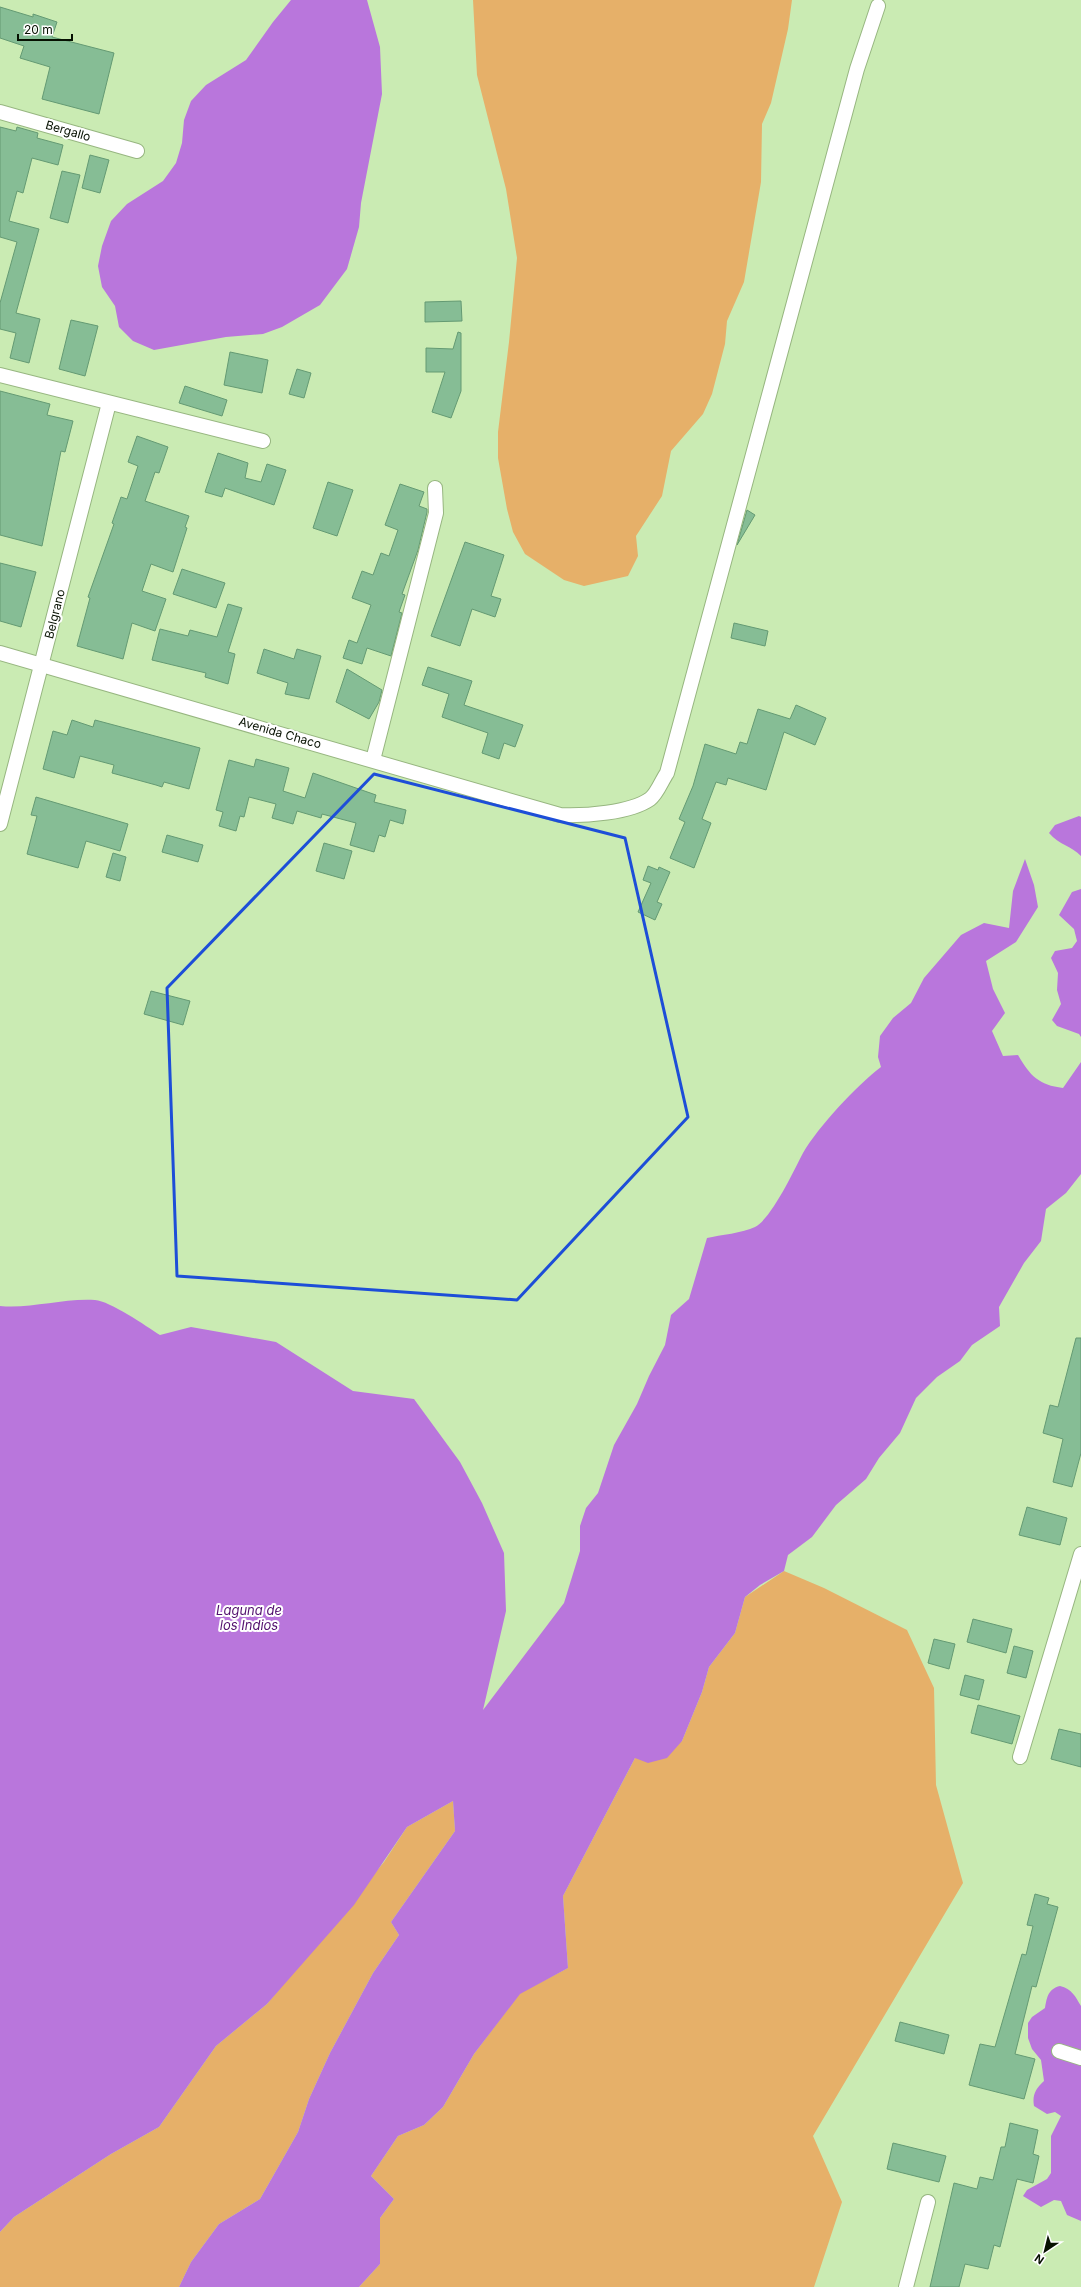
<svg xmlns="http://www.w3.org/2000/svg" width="1081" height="2287" viewBox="0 0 1081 2287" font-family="Inter,sans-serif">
	<rect width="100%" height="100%" fill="#caebb3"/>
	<g fill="#e6b069">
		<polygon points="473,0 792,0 788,29 771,103 762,124 761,182 744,282 727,321 725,344 712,394 703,414 671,451 662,496 636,536 638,556 628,576 584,586 564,580 525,554 513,532 507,509 498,458 498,432 509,342 517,258 506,189 477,75"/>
		<polygon points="784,1571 824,1588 907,1630 934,1688 936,1785 963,1883 813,2136 842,2202 814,2287 359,2287 380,2264 380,2218 394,2199 371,2176 398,2136 424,2125 443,2107 474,2054 520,1993 568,1968 563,1896 635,1758 682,1741 702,1692 709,1667 735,1633 745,1597"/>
		<polygon points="453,1801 455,1831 391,1922 399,1935 373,1973 330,2053 309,2099 298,2132 260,2199 219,2224 191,2262 179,2287 0,2287 0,2232 14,2217 111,2154 159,2127 216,2046 267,2004 384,1862 407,1827"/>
	</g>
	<g fill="#b976dc">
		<polygon points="291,0 367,0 380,47 382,94 361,203 359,227 347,269 320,305 282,327 263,334 226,337 154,350 133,341 119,327 115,306 102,287 98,266 102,246 111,221 127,204 163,181 176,163 182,143 184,120 191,101 206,85 246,60 273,22"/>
		<path d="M1079 816 1081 817V856C1072 846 1059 845 1049 833L1055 825Z"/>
		<path d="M1025 859 1034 885 1038 907 1016 942 986 961 993 989 1005 1013 992 1031 1003 1056 1018 1055C1030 1076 1039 1085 1063 1088L1081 1062V1174L1066 1193 1046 1209 1041 1241 1024 1263 999 1307 1000 1326 972 1345 960 1361 937 1377 916 1398 900 1433 879 1458 866 1479 836 1505 812 1537 788 1555 784 1571 760 1585 745 1597 735 1633 709 1667 702 1692 682 1741 667 1758 648 1763 635 1758 563 1896 568 1968 520 1994 474 2054 443 2107 424 2125 398 2136 371 2176 394 2199 380 2218V2264L359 2287H179L191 2262 219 2224 260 2199 298 2132 309 2099 330 2053 373 1973 399 1935 391 1922 455 1831 453 1801 407 1827 354 1905 267 2004 216 2046 159 2127 111 2154 14 2217 0 2232V1306C31 1309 63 1298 95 1300 110 1301 146 1326 160 1335L191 1327 276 1342 353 1391 414 1399 460 1462 482 1503 504 1553 506 1611 483 1710 564 1603 580 1551V1526L586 1508 598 1493 614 1445 637 1404 649 1376 665 1345 671 1315 689 1299 707 1238C720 1235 743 1233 755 1227 772 1218 794 1170 803 1153 819 1126 856 1086 881 1067L878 1057 880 1036 893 1018 911 1003 924 978 961 935 984 923 1009 928 1013 891Z"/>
		<polygon points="1081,889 1081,1037 1079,1034 1057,1026 1052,1020 1061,1004 1057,990 1058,973 1051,958 1055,951 1072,948 1077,941 1074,929 1059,915 1072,892"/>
		<path d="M1060 1986C1072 1989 1075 1996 1081 2006V2221L1067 2215 1061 2201 1054 2200 1041 2207 1023 2196 1027 2190 1047 2179 1051 2173V2136L1061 2116 1055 2112 1047 2114 1034 2106C1032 2095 1036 2088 1044 2081L1041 2060 1032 2049 1028 2038V2023L1032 2017 1045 2008C1047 1997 1048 1989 1060 1986Z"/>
	</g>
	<g fill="#86bd95" stroke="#649a73">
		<polygon points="0,7 33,17 33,14 57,22 52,37 114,53 99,114 42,99 50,67 20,58 24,46 0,38"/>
		<polygon points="0,127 16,131 17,127 38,133 37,138 63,145 58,165 32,158 23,193 17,191 9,221 39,229 16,313 40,319 29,363 10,358 16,333 0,329 0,303 17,242 0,237"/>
		<polygon points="90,155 109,160 100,193 82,188"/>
		<polygon points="62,171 80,175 68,223 50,218"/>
		<polygon points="461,301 462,321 425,322 425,302"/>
		<polygon points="71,320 98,326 85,376 59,369"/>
		<polygon points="458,332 461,333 461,391 451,418 432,412 445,372 426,372 426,348 453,349"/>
		<polygon points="230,352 268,360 262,393 224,385"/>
		<polygon points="297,369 311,373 304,398 289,394"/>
		<polygon points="185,386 227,400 222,416 179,403"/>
		<polygon points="0,391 50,404 47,415 73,421 65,452 61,451 42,546 0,535"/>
		<polygon points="137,436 168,447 159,473 155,472 145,501 189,516 185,527 187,528 173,572 151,564 142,591 166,599 155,631 132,623 123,659 77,646 90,598 88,597 114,524 112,523 121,497 127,499 138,466 128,462"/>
		<polygon points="218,453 248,463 245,478 261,482 267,464 286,470 274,505 225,488 222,497 205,492"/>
		<polygon points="328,482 353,490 337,536 313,528"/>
		<polygon points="400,484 424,492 419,506 427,509 427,512 418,550 402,594 405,595 399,612 402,613 391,656 367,648 362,664 343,658 349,640 357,643 371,605 352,598 362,571 373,575 381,553 389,556 398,530 385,525"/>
		<polygon points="747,510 755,515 737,545"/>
		<polygon points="465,542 504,555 491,596 501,599 495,617 472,609 460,646 431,636"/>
		<polygon points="0,563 36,572 21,627 0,621"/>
		<polygon points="182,569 225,583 216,608 173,594"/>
		<polygon points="228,604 242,608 228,652 235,654 228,684 205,677 206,673 152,660 160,629 188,636 190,630 217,637"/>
		<polygon points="734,623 768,631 765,646 731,638"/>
		<polygon points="264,649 294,659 297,649 321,656 309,699 285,694 288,683 257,673"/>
		<polygon points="428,667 472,681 464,705 523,725 515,747 504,743 499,759 482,753 488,733 442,717 449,694 422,685"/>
		<polygon points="347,669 382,690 379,702 369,719 336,702"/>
		<polygon points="796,705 826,718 815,745 784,732 766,790 728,778 726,785 716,782 702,819 711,823 694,868 670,858 685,822 679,819 693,786 705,744 736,754 740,742 747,744 758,709 790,719"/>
		<polygon points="72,720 93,727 95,720 200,748 189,789 164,782 162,787 156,785 112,773 114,765 80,756 74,778 43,769 53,731 67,735"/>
		<polygon points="256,759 289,768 283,791 305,798 313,773 376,795 374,802 406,810 403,824 390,820 385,837 379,835 374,852 350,845 356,823 322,814 321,818 297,811 293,824 272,818 276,804 249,797 244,817 240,816 236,831 219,826 223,812 216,810 229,760 254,767"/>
		<polygon points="36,797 128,824 120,851 86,841 78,868 27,854 37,816 31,815"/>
		<polygon points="167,835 203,845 198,862 162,852"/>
		<polygon points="324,843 352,851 344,879 316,871"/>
		<polygon points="113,853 126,857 120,881 106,877"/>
		<polygon points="648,866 658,870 659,867 670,872 657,902 662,904 655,920 638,912 651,883 643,880"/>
		<polygon points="151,991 190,1001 183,1025 144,1014"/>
		<polygon points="1076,1338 1081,1338 1081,1453 1072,1487 1053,1482 1063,1439 1043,1433 1050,1405 1058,1407"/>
		<polygon points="1027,1507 1067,1518 1060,1545 1019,1535"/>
		<polygon points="973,1619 1012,1629 1006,1653 967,1642"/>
		<polygon points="934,1639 955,1644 949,1669 928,1663"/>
		<polygon points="1014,1646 1033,1651 1026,1678 1007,1673"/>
		<polygon points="965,1675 984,1680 979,1700 960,1695"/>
		<polygon points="978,1705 1020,1716 1012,1744 971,1733"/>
		<polygon points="1059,1729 1081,1734 1081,1767 1051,1759"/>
		<polygon points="1035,1894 1049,1898 1047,1904 1058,1907 1036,1987 1032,1986 1015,2054 1035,2059 1024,2099 969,2085 980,2044 995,2047 1022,1954 1026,1955 1033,1926 1027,1925"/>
		<polygon points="900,2022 949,2035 944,2054 895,2041"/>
		<polygon points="1010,2123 1038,2130 1033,2154 1039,2156 1033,2183 1017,2179 1000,2247 994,2245 988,2269 965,2264 959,2287 930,2287 954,2183 977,2189 980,2177 993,2180 1001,2147 1005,2147"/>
		<polygon points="893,2143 946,2156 939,2182 887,2169"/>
	</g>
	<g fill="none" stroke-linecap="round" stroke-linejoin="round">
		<defs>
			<g id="minor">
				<polyline points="0,112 137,151"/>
				<polyline points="0,375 263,441"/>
				<path d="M0 653 560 815C585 816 630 813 650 799 657 794 662 780 667 773L857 69 878 6"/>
				<polyline points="373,760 436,513 435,488"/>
				<polyline points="0,824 109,403"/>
				<polyline points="1020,1757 1081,1554"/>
				<polyline points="1059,2051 1081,2058"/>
				<polyline points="906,2287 928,2202"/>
			</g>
		</defs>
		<use href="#minor" stroke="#97b680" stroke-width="16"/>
		<use href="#minor" stroke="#fff" stroke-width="14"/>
	</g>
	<path fill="none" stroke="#1d4ed8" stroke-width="3" stroke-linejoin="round" d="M374 774 625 838 688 1117 517 1300 177 1276 167 988Z"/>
	<g text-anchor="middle" stroke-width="4" stroke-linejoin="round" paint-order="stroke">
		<g font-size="12" fill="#061001" stroke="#fff">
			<text transform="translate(68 131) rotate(16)" y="4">Bergallo</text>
			<text transform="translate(55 614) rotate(-76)" y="4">Belgrano</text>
			<text transform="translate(280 733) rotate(16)" y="4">Avenida Chaco</text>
		</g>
		<g font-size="13" font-style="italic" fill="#52106e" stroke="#fff">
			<text x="249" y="1615">Laguna de<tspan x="249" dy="15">los Indios</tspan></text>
		</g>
	</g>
	<g transform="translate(1045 2251) rotate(215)" stroke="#ffffff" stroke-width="3" paint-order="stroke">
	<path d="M0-3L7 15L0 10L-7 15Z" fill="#061001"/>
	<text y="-6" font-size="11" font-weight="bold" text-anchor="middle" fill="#061001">N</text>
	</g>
	<path d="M18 34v6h54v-6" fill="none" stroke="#061001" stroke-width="2"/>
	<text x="24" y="34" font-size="12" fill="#061001" stroke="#ffffff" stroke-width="3" paint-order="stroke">20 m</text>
</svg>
